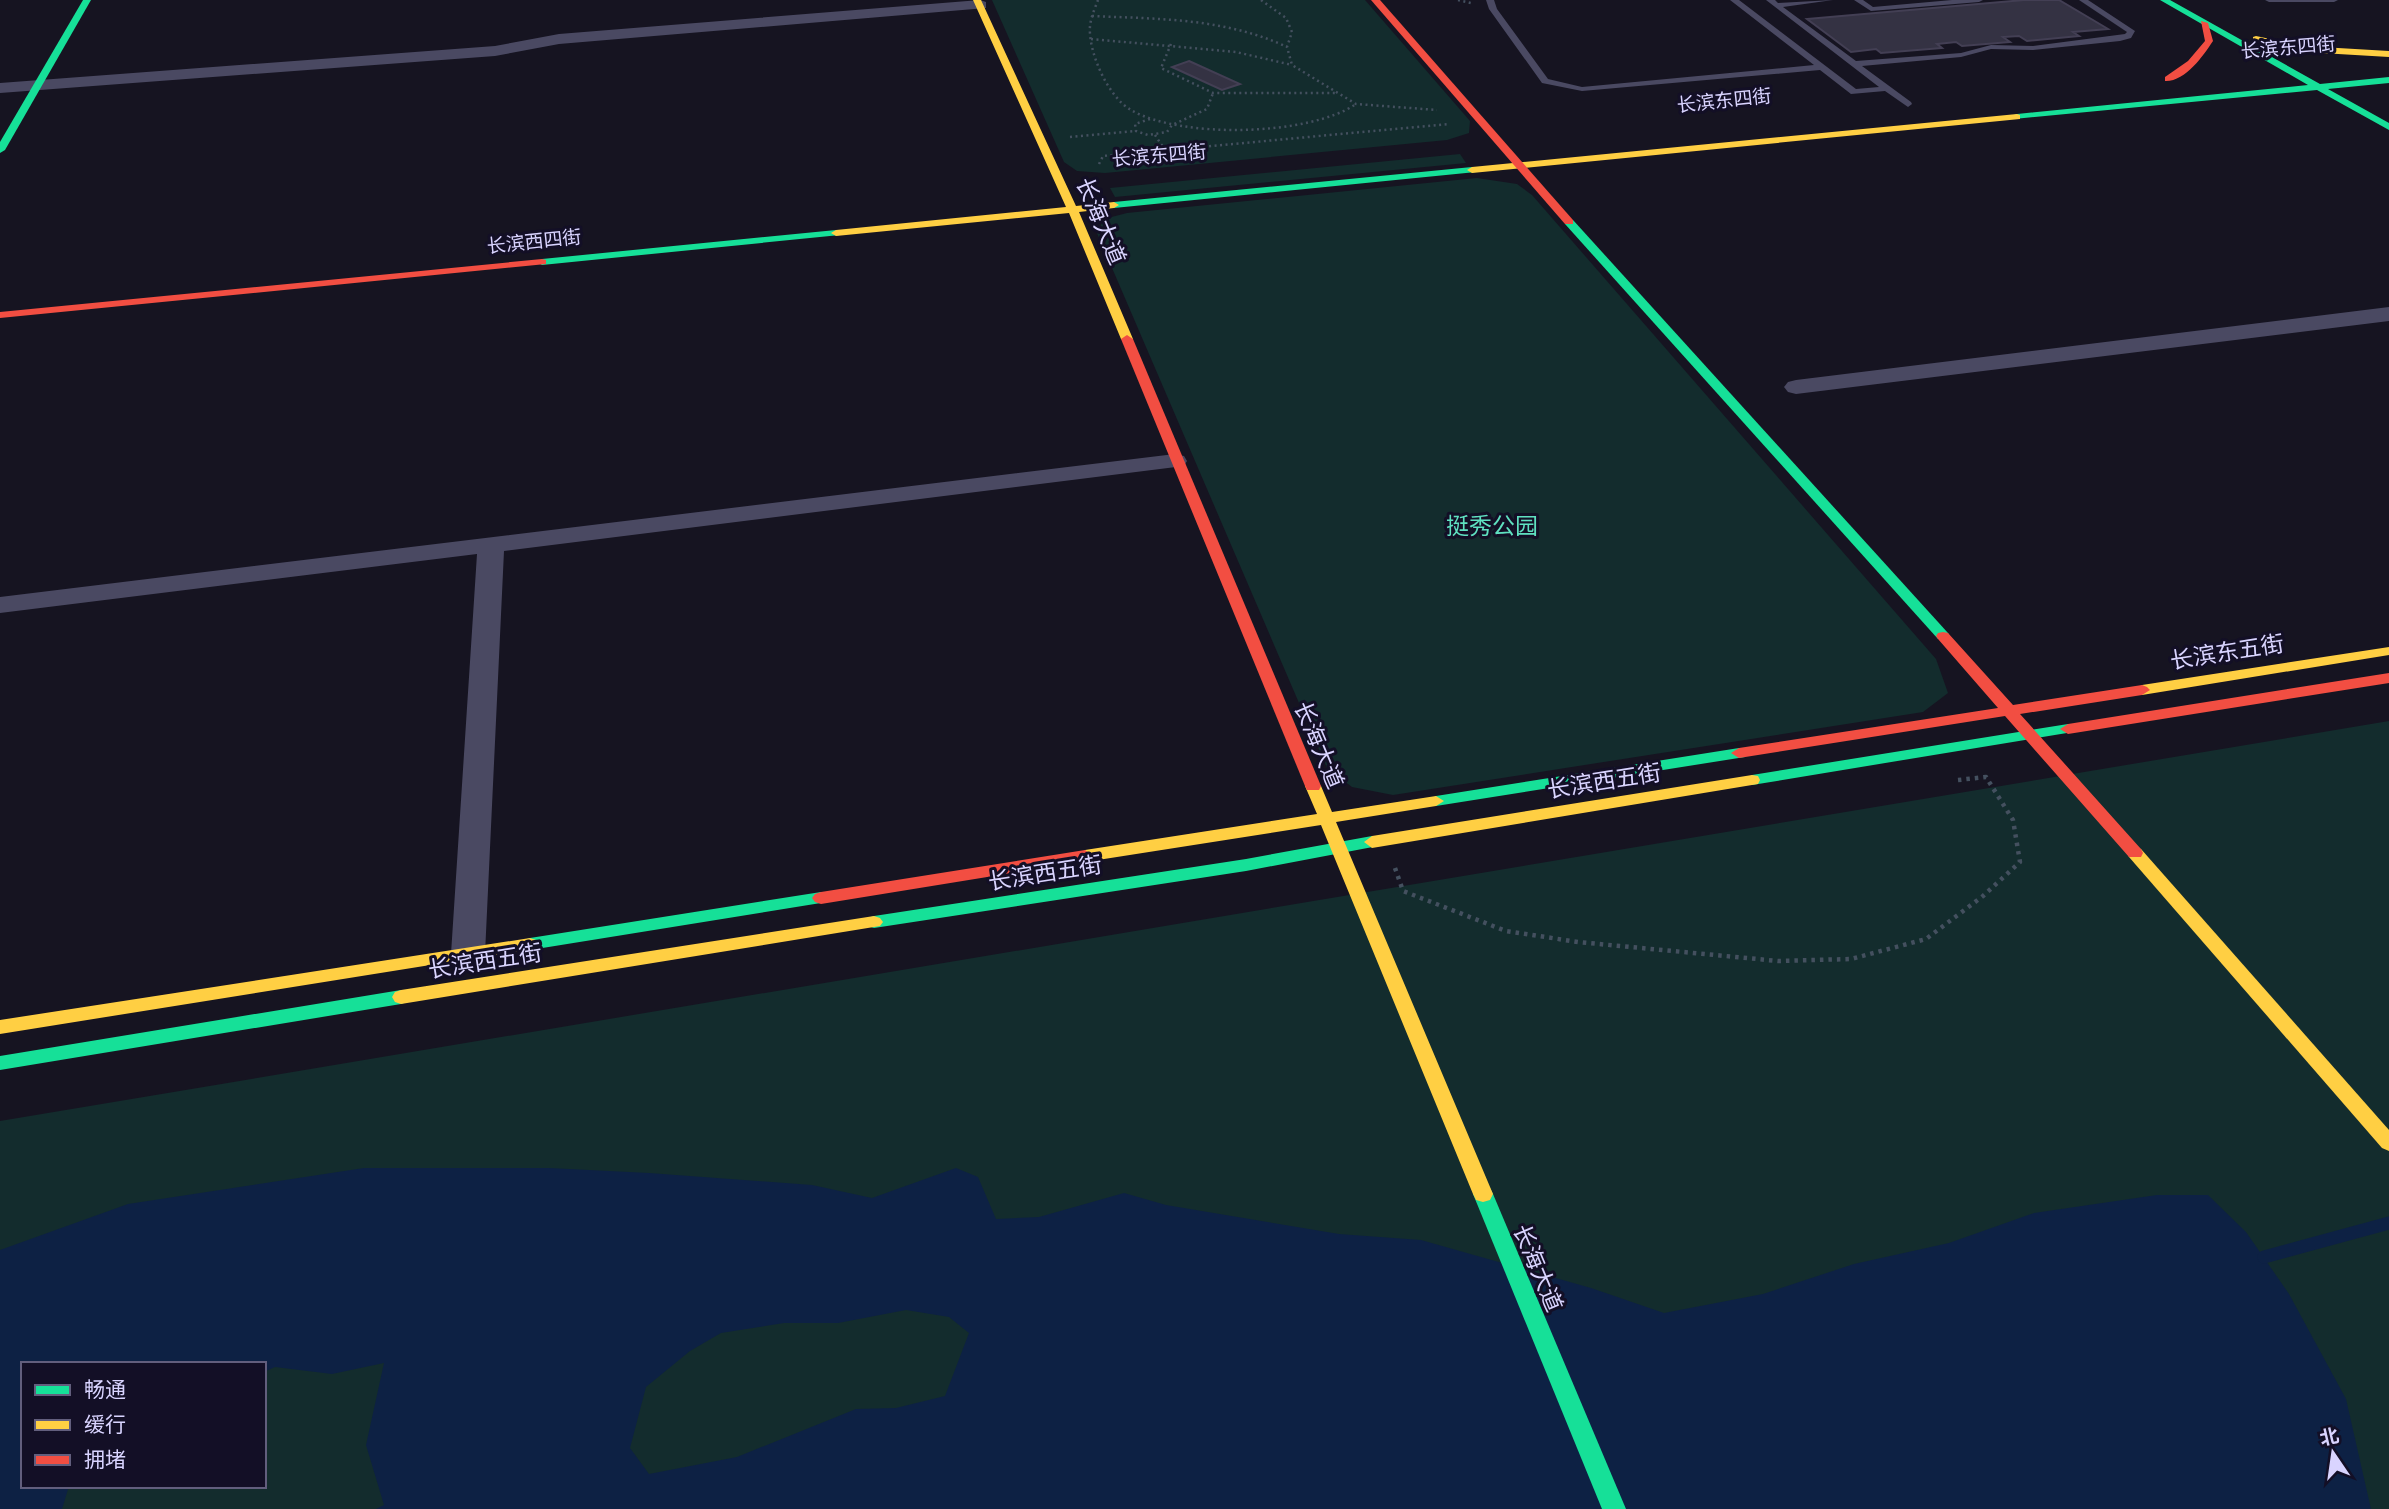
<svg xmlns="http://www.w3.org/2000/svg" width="2389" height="1509" viewBox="0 0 2389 1509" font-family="Inter,'Noto Sans SC',sans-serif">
	<rect width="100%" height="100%" fill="#161421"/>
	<g fill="#132c2d" fill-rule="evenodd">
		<polygon points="992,0 1365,0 1470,121 1469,133 1447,140 1105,173 1077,171 1064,162"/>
		<polygon points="1460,154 1466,163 1115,197 1110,188"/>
		<polygon points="1477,178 1517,184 1532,195 1936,659 1948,693 1923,712 1393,795 1352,787 1327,768 1097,233 1104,219 1127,213"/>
		<path d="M2389 721V1509H0V1121ZM23 1364H264V1486H23Z"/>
	</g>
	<path fill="#0d2144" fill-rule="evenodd" d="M364 1168H549L649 1173 812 1185 872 1198 956 1168 978 1177 996 1219 1039 1217 1124 1193 1166 1205 1339 1234 1421 1240 1591 1288 1664 1313 1763 1294 1854 1264 1949 1243 2034 1213 2157 1195H2208L2246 1232 2289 1294 2346 1399 2371 1509H376L384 1505 366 1445 384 1363 332 1374 275 1367 264 1372V1364H23V1486H69L62 1509H0V1250L128 1204ZM906 1310 949 1317 969 1333 945 1396 896 1408 856 1409 737 1457 649 1474 630 1448 646 1387 690 1351 721 1333 784 1323H838Z"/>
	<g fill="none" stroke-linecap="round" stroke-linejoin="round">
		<polyline stroke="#0d2144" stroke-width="13" points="2264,1257 2389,1223"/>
	</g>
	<g fill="#343243" stroke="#433f54" stroke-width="2">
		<polygon points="2024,0 2059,0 2108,29 2073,32 2079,36 2027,41 2019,36 2003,37 2010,42 1962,46 1956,42 1937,44 1942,48 1881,53 1876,49 1851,52 1807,19"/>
		<polygon points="1189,61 1240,84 1222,90 1172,67"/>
	</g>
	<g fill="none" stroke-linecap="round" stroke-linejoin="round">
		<g stroke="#44505f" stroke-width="2.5" stroke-dasharray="2 3.5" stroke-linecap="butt">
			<path d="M1098 0C1095 8 1091 17 1090 26 1088 52 1108 97 1131 110 1181 139 1309 136 1356 104"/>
			<polyline points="1261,0 1286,18 1292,32 1287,47 1292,65 1356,104 1437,110"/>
			<polyline points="1458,0 1471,3"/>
			<path d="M1092 16C1159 19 1225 18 1287 47"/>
			<polyline points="1091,39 1236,52 1292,65"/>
			<polyline points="1171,44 1161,68 1213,93 1335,93"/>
			<polyline points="1150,119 1135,124 1136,131 1148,135 1167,132 1172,125 1207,109 1213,93"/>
			<polyline points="1155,135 1165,150"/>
			<polyline points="1070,137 1136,131"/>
			<polyline points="1099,164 1103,156 1449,124"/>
		</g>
		<polyline stroke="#44505f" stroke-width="4.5" stroke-dasharray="3.5 5" stroke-linecap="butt" points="1395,868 1403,891 1506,931 1578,942 1778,961 1851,959 1926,939 1983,896 2020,862 2013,820 1986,777 1958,780"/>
		<g fill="#4a4962" fill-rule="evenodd">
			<polygon points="1486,0 1494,0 1497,9 1548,79 1582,87 1814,65 1730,0 1739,0 1856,89 1879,87 1766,0 1775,0 1778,3 1833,0 1783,7 1856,61 1961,53 1991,45 2033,46 2125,34 2127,32 2079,0 2088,0 2135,31 2131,38 2120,41 2033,50 1991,49 1961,57 1862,66 1911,102 1912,104 1908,107 1885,91 1851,94 1820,70 1582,91 1542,83 1489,9"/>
			<polygon points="1854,0 1863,0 1873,7 1952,0 1983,0 1979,2 1871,11"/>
			<polygon points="2265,0 2338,0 2334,2 2269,2"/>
		</g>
		<g fill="#4a4962" fill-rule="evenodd">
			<polygon points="980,0 986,2 986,8 559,44 495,56 0,93 0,83 495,46 559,34"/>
			<polygon points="2389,307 2389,321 1796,394 1788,392 1784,387 1788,382 1796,380"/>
			<polygon points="1175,454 1184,456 1187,461 1184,466 504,551 485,954 480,963 468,966 456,963 451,954 477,554 0,613 0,597"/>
		</g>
		<g fill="#16e098" fill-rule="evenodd">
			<polygon points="83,0 91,0 5,150 0,153 0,142"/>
			<polygon points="2160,0 2170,0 2320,84 2389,77 2389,83 2328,89 2389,123 2389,130 2317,90 2014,119 2014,115 2017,114 2308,85"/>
			<polygon points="1472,167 1477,170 1476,172 1114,208 1109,205 1114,202"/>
			<polygon points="1565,220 1573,220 1948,633 1950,636 1948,639 1938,639 1565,224"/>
			<polygon points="836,230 840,231 840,235 542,265 537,262 542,259"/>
			<polygon points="2068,724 2073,726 2076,729 2073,732 1752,785 1744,780 1752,775"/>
			<polygon points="1739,748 1745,749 1747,753 1745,757 1436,806 1428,801 1436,796"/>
			<polygon points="1372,836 1378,838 1380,842 1378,846 1246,871 874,928 868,926 865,922 868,918 874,916 1246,859"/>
			<polygon points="821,892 827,894 830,898 827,902 530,950 524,948 521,944 524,940 530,938"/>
			<polygon points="401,990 407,992 410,997 407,1002 401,1004 0,1070 0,1056"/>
			<polygon points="1483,1186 1490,1188 1493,1194 1626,1509 1602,1509 1473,1194 1476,1188"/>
		</g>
		<g fill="#ffcf43" fill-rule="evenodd">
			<polygon points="973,0 981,0 1076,206 1114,202 1119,205 1114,208 1079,212 1133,339 1131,341 1127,343 1121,339 1069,213 836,236 831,233 836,230 1066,207"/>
			<polygon points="2256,36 2304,46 2389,51 2389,57 2304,52 2253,41 2253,37"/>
			<polygon points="2017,114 2020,115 2020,119 1472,173 1467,170 1472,167"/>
			<polygon points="2389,647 2389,655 2142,695 2134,690 2142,685"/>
			<polygon points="1752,775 1758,776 1760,780 1758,784 1372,848 1364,842 1372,836"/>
			<polygon points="1313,781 1321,786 1332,812 1436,796 1444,801 1436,806 1336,822 1493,1194 1490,1200 1483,1202 1476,1200 1473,1194 1321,825 1085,862 1077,856 1085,850 1317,814 1305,786"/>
			<polygon points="2135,847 2141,849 2389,1130 2389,1151 2382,1148 2129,857 2127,853"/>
			<polygon points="874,916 880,918 883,922 880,926 401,1004 395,1002 392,997 395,992 401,990"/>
			<polygon points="530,938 536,940 539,944 536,948 0,1034 0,1020"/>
		</g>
		<g fill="#f24e42" fill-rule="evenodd">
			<polygon points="1371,0 1380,0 1573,220 1573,224 1565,224"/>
			<path d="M2201 21 2208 23 2213 41C2203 56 2185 82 2165 81V77L2188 61 2205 41Z"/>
			<polygon points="542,259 546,260 546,264 0,318 0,312"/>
			<polygon points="1127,335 1133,339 1321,786 1319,790 1307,790 1305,786 1121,339"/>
			<polygon points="1943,632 1948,633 2013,705 2142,685 2147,687 2150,690 2142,695 2020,714 2141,849 2143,853 2141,857 2129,857 2005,716 1739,758 1731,753 1739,748 1998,708 1938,639 1936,636 1938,633"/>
			<polygon points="2389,673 2389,683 2068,734 2060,729 2068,724"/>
			<polygon points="1085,850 1093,856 1091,860 821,904 815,902 812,898 815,894 821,892"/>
		</g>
	</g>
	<g text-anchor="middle" stroke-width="6" stroke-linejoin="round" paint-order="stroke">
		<g font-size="19" fill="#d9d4ff" stroke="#130f26">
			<text transform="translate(2288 47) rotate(-5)" y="7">长滨东四街</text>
			<text transform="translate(1724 100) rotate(-6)" y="7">长滨东四街</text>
			<text transform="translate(1159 155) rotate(-5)" y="7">长滨东四街</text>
			<text transform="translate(534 241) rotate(-6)" y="7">长滨西四街</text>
		</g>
		<g font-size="23" fill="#d9d4ff" stroke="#130f26">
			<text transform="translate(1101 221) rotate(67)" y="8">长海大道</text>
			<text transform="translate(2227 652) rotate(-9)" y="8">长滨东五街</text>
			<text transform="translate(1319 745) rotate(67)" y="8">长海大道</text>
			<text transform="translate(1604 781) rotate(-9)" y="8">长滨西五街</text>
			<text transform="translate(1045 873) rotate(-9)" y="8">长滨西五街</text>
			<text transform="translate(485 961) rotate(-9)" y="8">长滨西五街</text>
			<text transform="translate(1538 1268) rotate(67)" y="8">长海大道</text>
		</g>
		<g font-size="23" fill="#5fe0c0" stroke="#130f26">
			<text x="1492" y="534">挺秀公园</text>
		</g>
	</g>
	<rect x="21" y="1362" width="245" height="126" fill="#130f26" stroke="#625e7d" stroke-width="2"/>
	<rect x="35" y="1385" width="35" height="10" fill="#16e098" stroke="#625e7d" stroke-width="2"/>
	<text x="84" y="1397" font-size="21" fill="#d9d4ff">畅通</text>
	<rect x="35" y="1420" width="35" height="10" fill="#ffcf43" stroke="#625e7d" stroke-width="2"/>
	<text x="84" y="1432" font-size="21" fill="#d9d4ff">缓行</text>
	<rect x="35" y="1455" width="35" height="10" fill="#f24e42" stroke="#625e7d" stroke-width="2"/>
	<text x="84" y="1467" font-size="21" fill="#d9d4ff">拥堵</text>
	<g transform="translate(2333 1453) rotate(347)" stroke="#130f26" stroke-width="5" paint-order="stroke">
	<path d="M0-5L12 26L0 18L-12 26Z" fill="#d9d4ff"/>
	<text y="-10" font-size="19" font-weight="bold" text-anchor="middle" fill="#d9d4ff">北</text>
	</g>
</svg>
